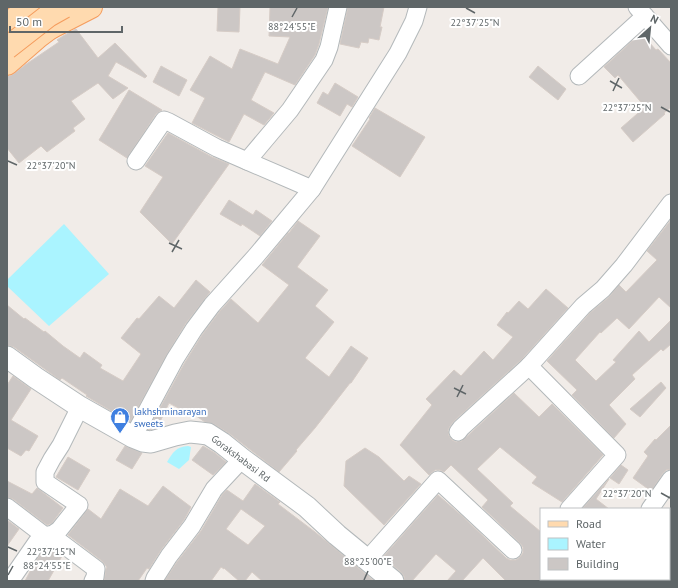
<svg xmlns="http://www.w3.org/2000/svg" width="678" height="588" viewBox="0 0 678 588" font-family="'PT Sans',sans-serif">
	<rect width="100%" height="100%" fill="#f1ece8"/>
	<g fill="#aaf4ff">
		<polygon points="64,224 109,274 49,326 7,286 7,280"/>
		<path d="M188 446 191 447 189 460 179 469 167 462C173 452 176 447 188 446Z"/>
	</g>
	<g fill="#ccc7c5" stroke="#d6ccc6" fill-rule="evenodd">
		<polygon points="218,7 240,7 239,32 217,31"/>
		<polygon points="270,7 328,7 319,44 315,55 295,85 265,72 251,100 274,113 264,125 244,114 229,142 192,123 205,98 190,90 210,56 232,69 240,49 278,64 290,37 269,36"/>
		<polygon points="348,7 384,7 380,27 382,27 379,40 369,38 368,43 361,42 359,48 340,44"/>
		<polygon points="76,29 98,58 115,43 147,76 145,78 116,62 108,76 128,88 113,99 98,83 71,101 85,119 73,128 75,131 47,152 41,146 19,163 7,148 7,76 10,76 15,73 25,65 59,42 57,40 63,36"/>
		<polygon points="641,33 656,50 658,49 671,63 671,107 664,113 665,114 633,142 621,128 645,107 618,75 615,78 604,67"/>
		<polygon points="161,66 187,80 179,96 153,82"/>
		<polygon points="538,66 566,89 558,100 529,77"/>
		<polygon points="335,83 358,97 352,107 347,104 340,116 317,103 323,92 328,95"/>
		<polygon points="129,90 162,110 156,114 127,158 99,140"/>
		<polygon points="375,108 425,137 400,177 352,146 370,119 369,118"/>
		<polygon points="168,133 212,157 229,164 172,244 140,212 163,177 145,166"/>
		<polygon points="229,200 253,215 256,210 272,221 260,236 242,224 241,226 220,214"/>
		<polygon points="671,220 671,308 659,297 629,329 617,318 601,333 600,332 575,360 596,381 616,362 613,360 639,331 649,342 671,320 671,344 663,351 661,349 632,375 635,379 609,405 626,424 614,438 572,395 577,390 547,361 590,313 609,297 619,285 626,292 657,260 647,251"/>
		<polygon points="298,221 320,236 297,267 328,290 315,306 334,322 305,358 329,377 351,346 368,358 351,383 350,383 315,428 296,450 297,451 279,472 230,434 214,424 205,422 186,409 184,411 169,403 157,428 148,430 184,364 202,335 220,311 231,299 258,323 289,285 262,265 288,233 289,233"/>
		<polygon points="196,280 210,292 186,323 167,354 130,422 86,396 87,395 62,378 60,380 14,347 7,345 7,305 24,319 25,318 44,332 45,331 63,346 80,358 84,352 102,365 100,368 123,381 141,354 121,338 137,318 139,319 159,296 174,308"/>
		<polygon points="546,289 568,308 522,359 454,421 450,426 448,430 449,436 452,440 456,442 462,441 514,393 539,417 552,404 603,455 562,502 532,483 537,477 500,447 477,469 513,503 510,506 541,532 541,581 506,581 483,558 462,581 447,581 456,571 436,554 412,581 405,581 404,576 401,572 383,557 438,495 462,516 506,558 510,560 516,560 520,557 523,553 523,547 520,543 482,507 488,500 451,465 444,472 440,470 435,470 429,475 400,445 432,405 426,399 454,370 461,376 484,351 493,360 513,337 497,325 507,312 508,313 519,301 528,309"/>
		<polygon points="13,376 31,389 11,420 38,436 29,451 26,450 21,456 7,448 7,385"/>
		<polygon points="661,382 666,388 640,417 630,409"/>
		<polygon points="671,425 671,469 666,470 663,473 651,491 633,478 648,456 644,452 655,439 656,440"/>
		<polygon points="125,446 142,453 132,469 116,460"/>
		<polygon points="203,446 215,453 226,462 213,475 192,460"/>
		<polygon points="365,448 379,457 404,481 409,476 421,484 384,525 344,486 346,461"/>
		<polygon points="68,457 90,470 78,490 56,477"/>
		<polygon points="621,465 628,470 619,484 610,478"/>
		<polygon points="609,479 596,499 609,509 582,509"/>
		<polygon points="7,481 32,494 37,488 63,508 52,523 47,525 13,499 7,497"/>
		<path d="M255 484 280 502 278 504 315 532 374 581H262L252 572 245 581H239L224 568V569L221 567 211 581 165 580 177 562 201 531 222 495 227 490 243 501ZM241 509 265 526 248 545 226 529Z"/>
		<polygon points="163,486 191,507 184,520 161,550 149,569 147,568 138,581 104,581 106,569 107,567 102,561 68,535 88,509 101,519 120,489 148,506"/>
		<polygon points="7,520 19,529 7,546"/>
		<polygon points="46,547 55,551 62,556 48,581 25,581 35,562 44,549"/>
	</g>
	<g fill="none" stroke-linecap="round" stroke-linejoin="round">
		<defs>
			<g id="minor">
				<polyline points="637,7 671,46"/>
				<polyline points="579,76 645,16"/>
				<polyline points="136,161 164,120 169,122 217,148 247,161 290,110 324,60 329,47 338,7"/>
				<polyline points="247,161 312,189"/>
				<polyline points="458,432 461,428 529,366"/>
				<polyline points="133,437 175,359 194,329 212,305 256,256 312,189 398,53 414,21 418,7"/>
				<polyline points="7,507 45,536 60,542 96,569 95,577 93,581"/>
				<polyline points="569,509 617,455 529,366 583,306 603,289 624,265 671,203"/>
				<polyline points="650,509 671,479"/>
				<polyline points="367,560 438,480 513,550"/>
				<polyline points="10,581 37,542 45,536 53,534 59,530 79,505 45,482 45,472 52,459 61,445 80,407"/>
				<polyline points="154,581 155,578 169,556 192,526 214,489 242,459"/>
				<polyline points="609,581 610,579"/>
			</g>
			<polyline id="tertiary" points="7,357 36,378 80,407 133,437 143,441 151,442 175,435 190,432 200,433 208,434 222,443 242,459 307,507 337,535 393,581"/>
			<g id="primary">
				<polyline points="31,7 50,28"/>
				<polyline points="7,25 28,7"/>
				<polyline points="7,64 38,37 50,28 91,7"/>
			</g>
		</defs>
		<use href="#minor" stroke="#b3b8ba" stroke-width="19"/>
		<use href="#tertiary" stroke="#b3b8ba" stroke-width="23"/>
		<use href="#primary" stroke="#f59c5d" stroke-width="24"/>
		<use href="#minor" stroke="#fff" stroke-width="17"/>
		<use href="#tertiary" stroke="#fff" stroke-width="21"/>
		<use href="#primary" stroke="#ffdaaf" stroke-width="22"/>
		<defs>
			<polyline id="primary-bridge" points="7,48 48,16 64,7"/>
		</defs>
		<use href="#primary-bridge" stroke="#f59c5d" stroke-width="24" stroke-linecap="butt"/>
		<use href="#primary-bridge" stroke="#ffdaaf" stroke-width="22"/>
	</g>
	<path fill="none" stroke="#5f6668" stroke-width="1.5" d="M466 8 475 13M292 17 297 8M610 81 622 88M613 91 619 78M661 107 670 112M8 161 17 165M169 243 182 249M172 252 179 240M454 388 466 394M457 397 463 385M661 493 670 498M8 547 17 551M8 575 13 566M364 580 368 571"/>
	<defs>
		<symbol id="shop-pin" viewBox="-11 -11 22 30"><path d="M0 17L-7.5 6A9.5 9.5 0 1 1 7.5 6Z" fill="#3f7fe0" stroke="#fff"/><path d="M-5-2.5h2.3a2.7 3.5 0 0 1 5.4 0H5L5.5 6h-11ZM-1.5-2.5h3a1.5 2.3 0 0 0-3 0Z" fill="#fff"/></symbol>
	</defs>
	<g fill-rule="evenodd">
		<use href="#shop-pin" x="109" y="406" width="22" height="30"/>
	</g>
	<g text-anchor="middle" stroke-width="4" stroke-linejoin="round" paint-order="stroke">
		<g font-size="10" fill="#366cbe" stroke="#fff" text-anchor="start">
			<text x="134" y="415">lakhshminarayan<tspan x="134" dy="12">sweets</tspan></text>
		</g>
		<g font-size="10" fill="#5f6668" stroke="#fff">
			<text transform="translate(241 458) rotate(37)" y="4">Gorakshabasi Rd</text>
		</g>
	</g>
	<g font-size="10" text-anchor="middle" fill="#5f6668" stroke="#fff" stroke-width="4" stroke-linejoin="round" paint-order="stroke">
		<text x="475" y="26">22°37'25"N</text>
		<text x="292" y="30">88°24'55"E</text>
		<text x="627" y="111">22°37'25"N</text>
		<text x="51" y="169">22°37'20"N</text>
		<text x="627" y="497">22°37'20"N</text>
		<text x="51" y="555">22°37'15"N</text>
		<text x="368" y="565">88°25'00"E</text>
		<text x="47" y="569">88°24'55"E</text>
	</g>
	<rect width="678" height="588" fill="none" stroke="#5f6668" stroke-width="16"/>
	<rect x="540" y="508" width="130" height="72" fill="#ffffff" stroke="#bfc2c3"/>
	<rect x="548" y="521" width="20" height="6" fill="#ffdaaf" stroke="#bfc2c3"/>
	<text x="576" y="528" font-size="12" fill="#5f6668">Road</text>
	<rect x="548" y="538" width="20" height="12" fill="#aaf4ff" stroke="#bfc2c3"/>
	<text x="576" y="548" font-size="12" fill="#5f6668">Water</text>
	<rect x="548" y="558" width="20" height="12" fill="#ccc7c5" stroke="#bfc2c3"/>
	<text x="576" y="568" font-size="12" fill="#5f6668">Building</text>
	<g transform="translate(650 28) rotate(27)" stroke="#ffffff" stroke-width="3" paint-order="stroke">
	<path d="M0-3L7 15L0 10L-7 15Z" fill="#5f6668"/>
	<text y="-6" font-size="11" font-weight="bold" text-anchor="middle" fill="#5f6668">N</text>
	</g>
	<path d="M10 26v6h112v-6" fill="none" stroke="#5f6668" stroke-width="2"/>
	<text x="16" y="26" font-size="12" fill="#5f6668" stroke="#ffffff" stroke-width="3" paint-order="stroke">50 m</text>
</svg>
